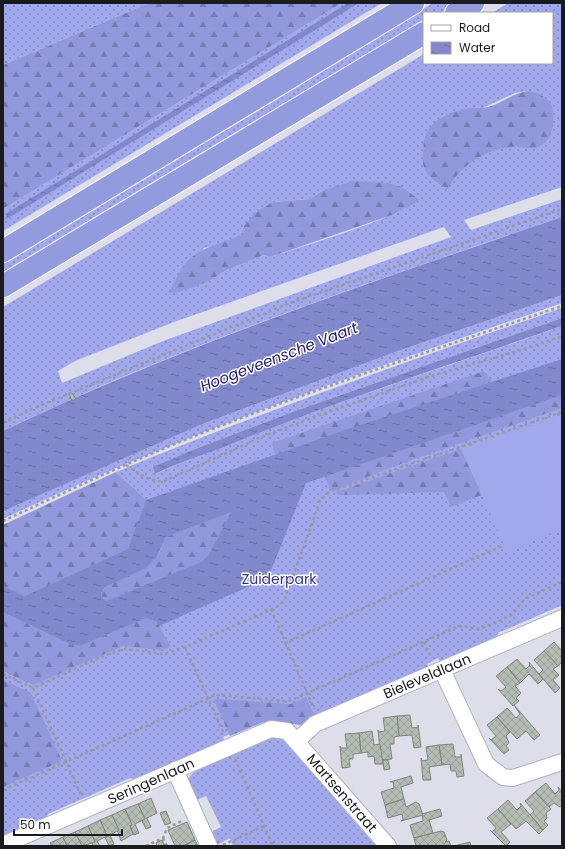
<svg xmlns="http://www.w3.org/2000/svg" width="565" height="849" viewBox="0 0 565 849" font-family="Poppins,sans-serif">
	<defs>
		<pattern id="grass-dots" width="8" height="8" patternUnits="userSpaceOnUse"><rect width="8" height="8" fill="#a1a9ec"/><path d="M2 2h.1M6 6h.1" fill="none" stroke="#8289bf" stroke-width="1.8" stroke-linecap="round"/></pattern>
		<pattern id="forest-firs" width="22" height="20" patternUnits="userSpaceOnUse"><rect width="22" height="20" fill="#9198dc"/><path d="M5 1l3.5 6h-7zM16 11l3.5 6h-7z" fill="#767bb2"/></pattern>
		<pattern id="water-ripples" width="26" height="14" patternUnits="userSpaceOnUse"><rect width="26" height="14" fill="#8188cb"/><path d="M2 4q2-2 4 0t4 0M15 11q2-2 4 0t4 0" fill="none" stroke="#696ea4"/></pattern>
		<pattern id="building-cross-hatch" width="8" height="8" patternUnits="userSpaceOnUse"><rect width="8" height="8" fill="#b5bcb3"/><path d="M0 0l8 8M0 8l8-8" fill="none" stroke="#9ba19a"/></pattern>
	</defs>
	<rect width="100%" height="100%" fill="#dddee9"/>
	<g fill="url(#grass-dots)" fill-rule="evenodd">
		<polygon points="3,3 149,3 3,65"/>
		<polygon points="342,3 382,3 3,231 3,209"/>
		<polygon points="433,3 456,3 440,13 424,13 424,22 3,277 3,262"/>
		<path d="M508 3H562V187L464 220 471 230 562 199V217C373 281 183 344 3 431V307L424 54V63H552V13H492ZM528 91 531 148C512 143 485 151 469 163 463 167 457 175 452 180L424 146 425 135 515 93ZM402 187 419 199C405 216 297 248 270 257L264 255 225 271 211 280 169 292 204 248 218 245 243 235 273 202 310 199 322 191ZM444 227 451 237 163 341 62 383 58 371 75 361 174 322Z"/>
		<path d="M562 295V303C372 369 185 432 3 519L4 510 205 423 398 351Z"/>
		<path d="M562 308V318L295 411 190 451 154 467 156 474C181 461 208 454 234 443 341 399 453 365 562 326V606H560L498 633 497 638 441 663 438 658 427 664 429 668 302 722 266 719 223 737 224 740 136 780 130 778 48 814 47 817 3 837V545L131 486 116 472C263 411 413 360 562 308Z"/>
		<polygon points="271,736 283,738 376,846 233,846 230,838 217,845 212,835 213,831 221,827 206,796 196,800 188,779 199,765"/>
	</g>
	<g fill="url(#forest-firs)">
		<polygon points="149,3 342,3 3,209 3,65"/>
		<path d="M528 91 540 94 551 103C555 118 555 140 538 147 530 150 522 146 513 147 487 149 460 165 448 189 432 180 420 173 423 152 424 147 423 139 426 134 434 117 456 110 473 108 478 108 483 108 488 107 503 103 510 94 528 91Z"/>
		<path d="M353 181 389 183 402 187 419 199 416 203 392 215 270 257 264 255 225 271 211 280 199 285 176 293 168 292C175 285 175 278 180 271 194 247 219 245 242 235L244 226 255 213 273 202 310 199 322 191Z"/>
		<polygon points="484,371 492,382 275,455 272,443"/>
		<polygon points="562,395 562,408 392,467 333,491 329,488 325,476"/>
		<polygon points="461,449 482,495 451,507 444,492 338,495 336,492"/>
		<polygon points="116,472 146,500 128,549 25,596 3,586 3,525"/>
		<path d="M231 512 208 556 201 562 106 601 103 599 101 593C110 579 147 573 157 557 161 551 163 544 166 537Z"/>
		<polygon points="3,612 73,645 82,645 146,618 157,622 171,647 162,650 123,646 33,685 3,671"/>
		<polygon points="3,680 31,693 62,761 3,787"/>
		<polygon points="306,697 316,719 300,725 278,722 264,722 230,736 214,700 219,699 291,704"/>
	</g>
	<polygon fill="#a1a9ec" points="561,415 562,528 508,553 461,449"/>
	<g fill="url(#water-ripples)" fill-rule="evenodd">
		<polygon points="348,3 359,3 5,220 7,213"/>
		<path d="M562 217V295L398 351 205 423 3 511V431C182 345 374 281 562 217Z"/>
		<path d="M562 318V326C453 364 341 399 234 443 208 454 181 461 155 474L153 467 190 451 295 411Z"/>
		<path d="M562 359V395L306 483 272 568 268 576 261 581 159 626 157 622 146 618 82 645H72L3 612V586L25 596 128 549 146 500 342 431ZM231 512 208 556 201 562 106 601 103 599 101 593 105 587 146 568 156 558 166 537Z"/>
	</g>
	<g fill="url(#building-cross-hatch)" stroke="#7f857d">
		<polygon points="72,393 76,399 72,401 69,394"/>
		<polygon points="554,642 562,651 562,662 558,666 544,651"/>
		<polygon points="544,651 558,666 553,669 559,675 553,680 560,688 555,693 539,674 543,670 534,660"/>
		<polygon points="517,659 526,669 530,665 529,662 543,679 538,684 529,674 520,683 507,667"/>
		<polygon points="507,667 520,683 515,686 521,693 516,698 519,701 513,706 498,689 501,691 506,687 496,676"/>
		<polygon points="514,705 540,735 534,740 526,731 517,739 497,717 507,708 516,718 520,714"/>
		<polygon points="410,715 412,728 418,727 418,725 421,747 414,748 412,735 399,736 397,716"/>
		<polygon points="397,716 399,736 394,737 394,744 390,744 392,759 381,760 378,730 379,732 385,731 383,718"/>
		<polygon points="497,717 510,732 506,736 509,743 506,746 509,750 504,754 489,738 491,740 496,736 487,725"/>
		<polygon points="372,731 374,745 380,744 383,764 375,764 374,756 368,757 368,752 361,753 359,733"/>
		<polygon points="359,733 361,753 353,754 353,759 349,759 350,767 342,768 340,746 341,748 347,748 345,734"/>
		<polygon points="453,744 455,757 461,757 461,754 464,776 457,777 456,771 451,771 450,764 442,765 439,745"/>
		<polygon points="439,745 442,765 429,767 431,780 423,780 421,758 422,761 428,760 426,747"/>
		<polygon points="383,760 388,760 390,769 384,770"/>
		<polygon points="411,776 413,783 401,787 404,799 385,805 381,792 394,788 393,782 390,782"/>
		<polygon points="546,783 555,794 559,790 558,787 562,792 562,805 560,807 554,803 549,807 535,792"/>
		<polygon points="535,792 551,809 546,813 547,818 544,821 548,825 543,830 530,815 534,811 525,801"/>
		<polygon points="151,798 157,813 147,818 151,827 146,829 142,821 145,819 138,804"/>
		<polygon points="404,799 406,807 416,802 419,804 423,815 401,821 403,820 402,814 388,818 385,805"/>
		<polygon points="508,800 517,810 521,806 520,803 543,830 539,834 526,821 516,829 498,809"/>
		<polygon points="138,804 145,819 135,824 139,833 134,835 130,826 132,825 125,809"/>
		<polygon points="125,809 132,825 130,826 133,834 121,841 112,815"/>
		<polygon points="440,809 442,816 429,820 433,833 414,838 410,825 423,821 422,814"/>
		<polygon points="498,809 511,824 501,832 510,842 506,846 490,830 492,832 496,828 487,818"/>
		<polygon points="166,811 171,823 165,825 160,813"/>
		<polygon points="112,815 119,830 110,835 114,844 109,846 105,837 107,836 100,820"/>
		<polygon points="100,820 107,836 97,841 100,846 93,846 92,843 95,842 88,826"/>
		<polygon points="187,822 195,840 183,846 175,846 168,830"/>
		<polygon points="88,826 95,842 82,846 75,832"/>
		<polygon points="441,831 444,832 447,840 445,842 449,841 451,846 416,846 414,838"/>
		<polygon points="75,832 82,846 67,846 63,837"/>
		<polygon points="63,837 67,846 52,846 50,843"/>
		<polygon points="162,840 165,846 157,846 156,843"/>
		<polygon points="195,840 198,846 183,846"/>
		<polygon points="470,842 471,846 454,846"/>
	</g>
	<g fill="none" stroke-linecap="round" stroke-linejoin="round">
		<defs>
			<g id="minor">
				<polyline points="442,670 486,764 503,777 513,778 562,762"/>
				<polyline points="297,741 315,724 562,618"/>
				<polyline points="175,770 209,846"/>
				<polyline points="3,845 271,729 287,731 388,846"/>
			</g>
			<g id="motorway">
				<polyline points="456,13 473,3"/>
				<polyline points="3,251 413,3"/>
				<polyline points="3,286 424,33"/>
			</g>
		</defs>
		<use href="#minor" stroke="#afb1bb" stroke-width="18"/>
		<use href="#motorway" stroke="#fff" stroke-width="24"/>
		<g stroke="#9899a1" stroke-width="2.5" stroke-dasharray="3 3" stroke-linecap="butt">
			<polyline points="558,413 559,418"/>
			<polyline points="3,423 34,408 290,303 562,209"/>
			<polyline points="470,443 472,448"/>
			<path d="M126 465C138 473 151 483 165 481L259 438 314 417 431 376 528 348 562 336"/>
			<path d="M3 521C67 491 131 461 197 435 317 388 440 348 562 306"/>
			<polyline points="271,609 314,709"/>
			<polyline points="424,642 431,658"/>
			<polyline points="285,643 504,545"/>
			<polyline points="185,647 224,734"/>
			<polyline points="3,674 33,688 105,655 126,649 164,654 185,647 275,608 284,601 320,501 329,492 562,412"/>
			<polyline points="33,688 81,795"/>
			<polyline points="235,759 273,846"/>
			<polyline points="3,790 216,695 284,701 292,700 459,626 480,629 497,622 511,615 525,599 562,582"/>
			<polyline points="163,838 167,846"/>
			<polyline points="223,845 264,826"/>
			<polyline points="146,846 163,838 167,828 182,821"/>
		</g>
		<use href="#minor" stroke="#fff" stroke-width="16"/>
		<use href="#motorway" stroke="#939bdf" stroke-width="22"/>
	</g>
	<g text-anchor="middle" stroke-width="3" stroke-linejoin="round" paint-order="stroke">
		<g font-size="14" fill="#353483" stroke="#fff">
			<text x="279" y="584">Zuiderpark</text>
		</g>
		<g font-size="14" fill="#1a1b1e" stroke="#fff">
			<text transform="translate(427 676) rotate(-23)" y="5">Bieleveldlaan</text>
			<text transform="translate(151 781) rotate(-24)" y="5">Seringenlaan</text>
			<text transform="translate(342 793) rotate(49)" y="5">Martsenstraat</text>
		</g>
		<g font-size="15" font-style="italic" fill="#201866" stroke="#fff">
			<text transform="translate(279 357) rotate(-21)" y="5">Hoogeveensche Vaart</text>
		</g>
	</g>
	<rect width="565" height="849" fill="none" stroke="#1a1b1e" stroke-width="8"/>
	<rect x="423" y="12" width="130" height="52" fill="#ffffff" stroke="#a3a4a5"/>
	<rect x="431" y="25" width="20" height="6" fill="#ffffff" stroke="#a3a4a5"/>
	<text x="459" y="32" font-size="12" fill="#1a1b1e">Road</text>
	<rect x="431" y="42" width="20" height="12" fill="url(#water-ripples)" stroke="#a3a4a5"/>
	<text x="459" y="52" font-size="12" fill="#1a1b1e">Water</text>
	<path d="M14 829v6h108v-6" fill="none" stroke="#1a1b1e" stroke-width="2"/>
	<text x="20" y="829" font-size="12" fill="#1a1b1e" stroke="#ffffff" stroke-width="3" paint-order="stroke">50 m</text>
</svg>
